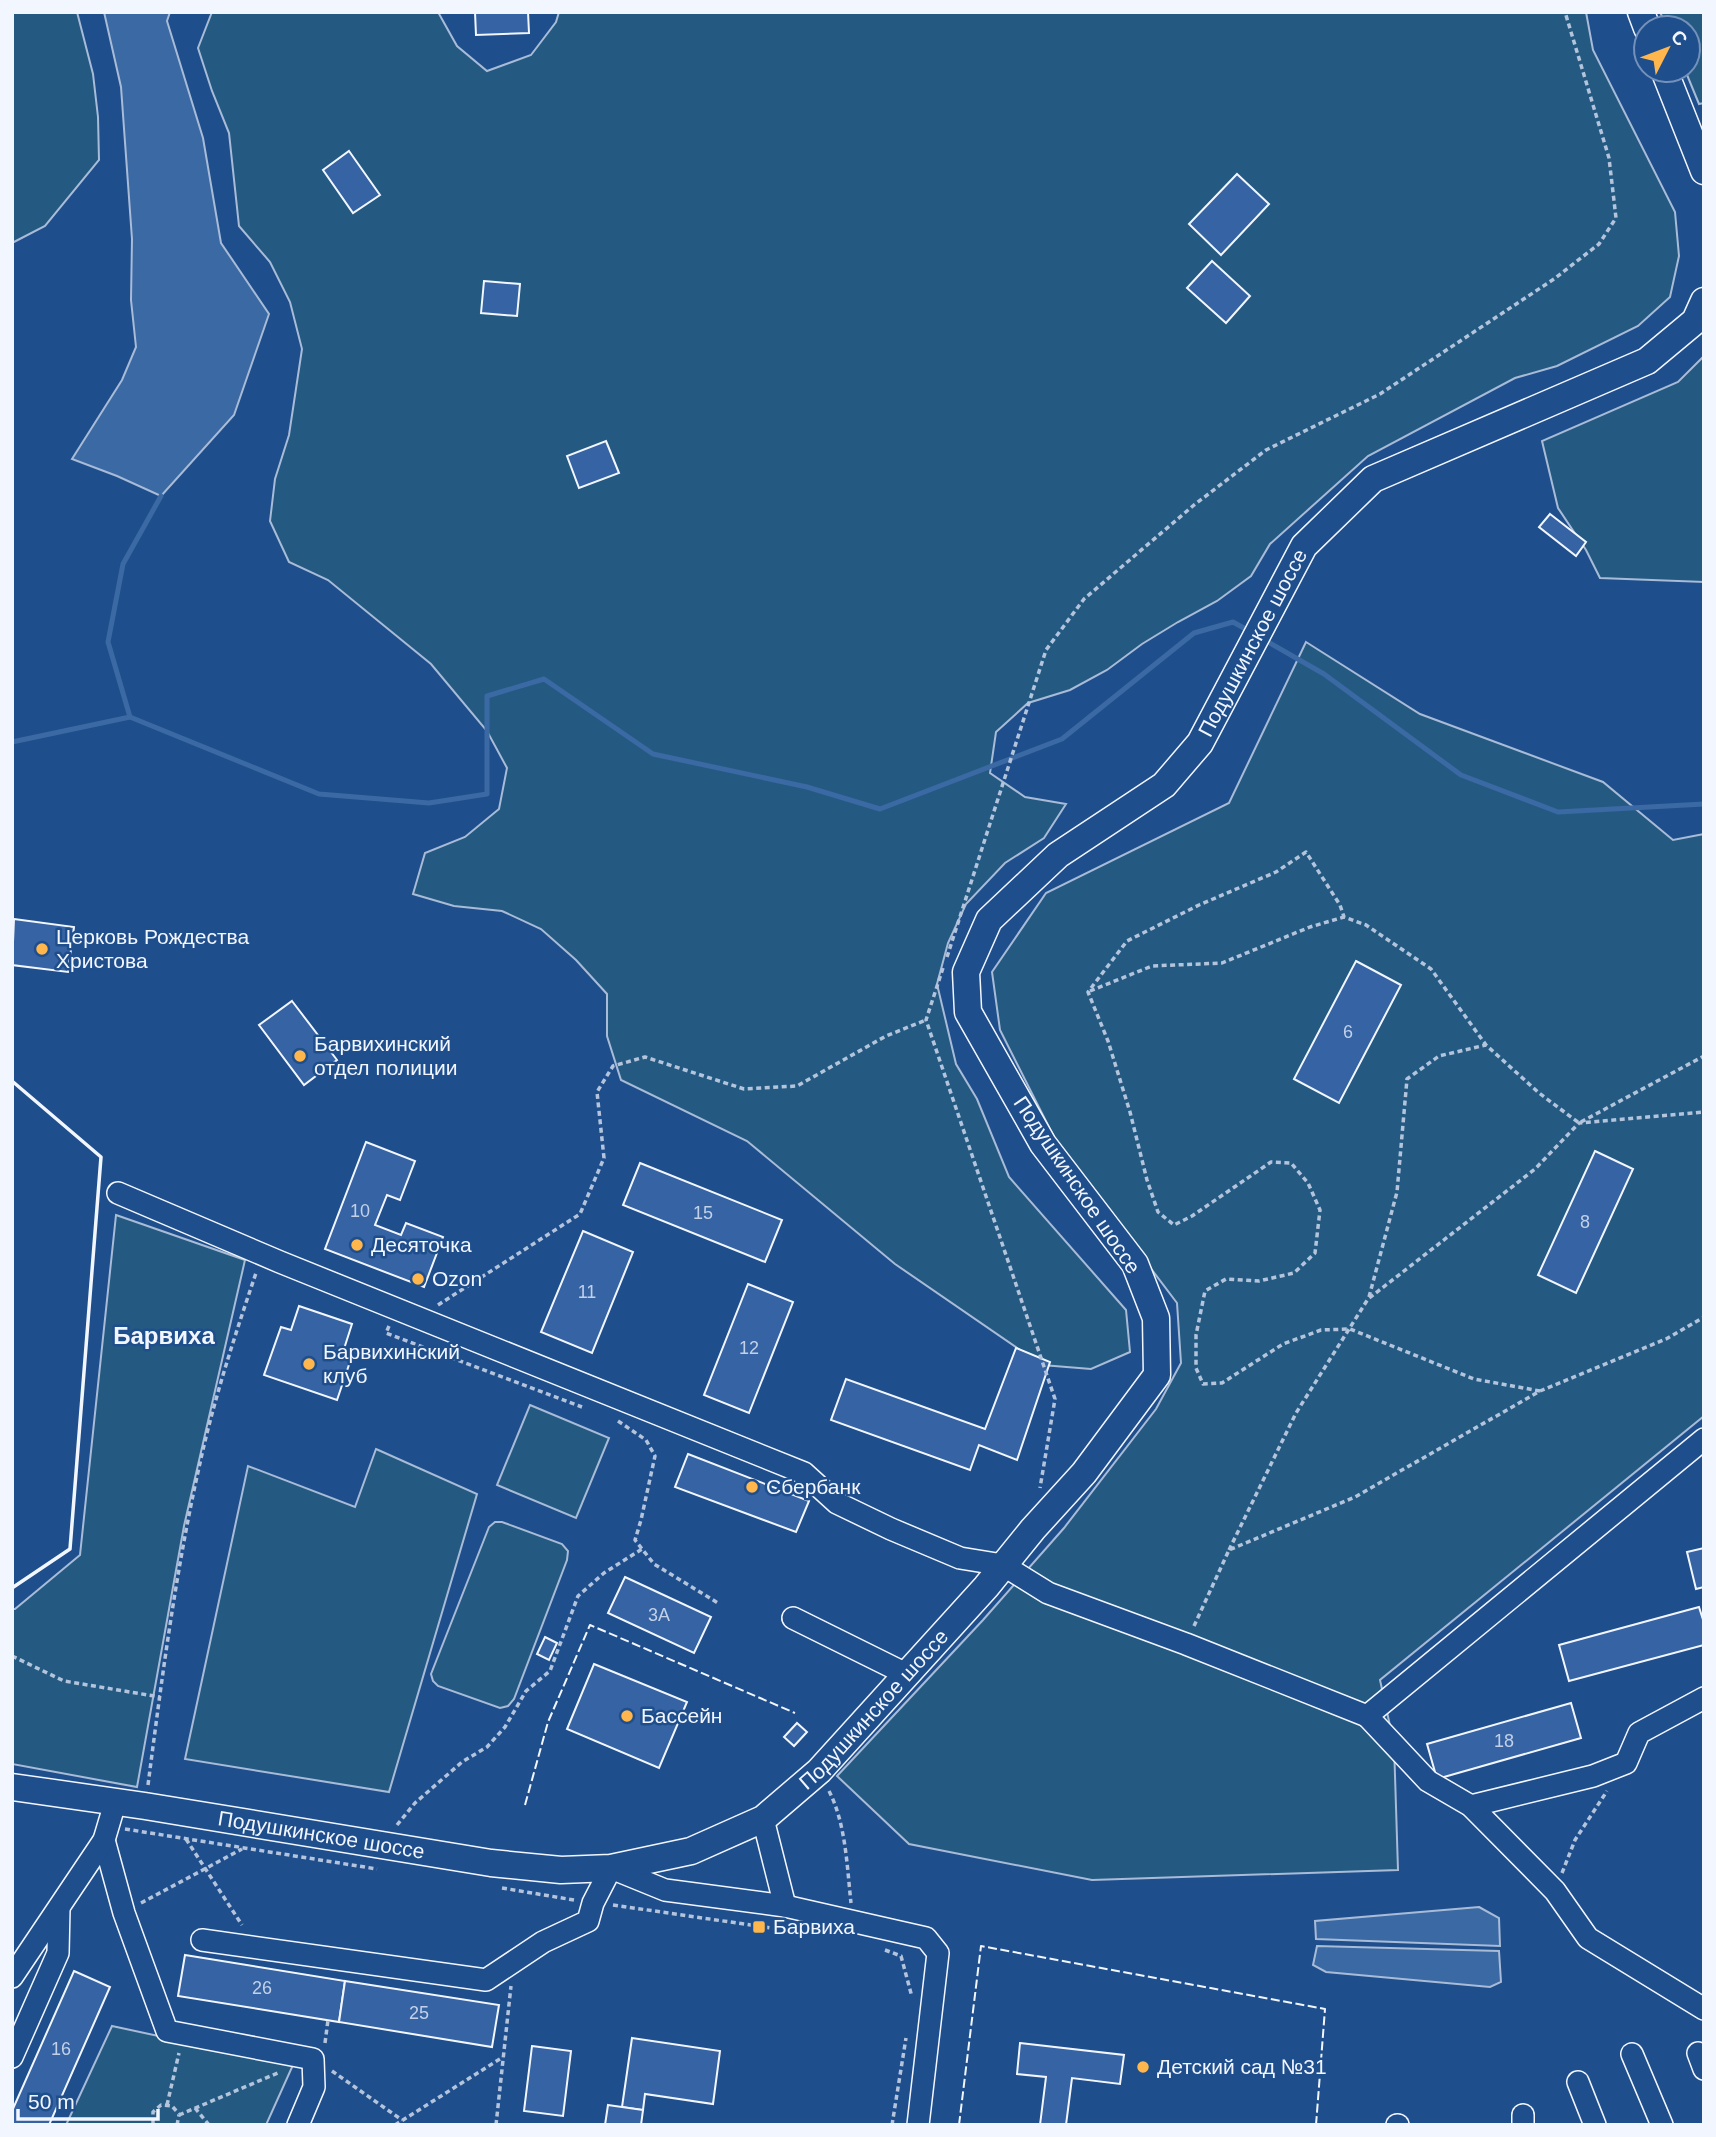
<svg xmlns="http://www.w3.org/2000/svg" width="1716" height="2137" viewBox="0 0 1716 2137" font-family="Arial,sans-serif">
	<rect width="100%" height="100%" fill="#1f4e8c"/>
	<g fill="#245a82" stroke="#a8bbd7" stroke-width="2">
		<polygon points="12,12 77,12 93,74 98,117 99,160 45,226 12,243"/>
		<polygon points="212,12 438,12 457,46 487,71 531,55 556,22 559,12 1586,12 1593,50 1675,212 1679,256 1670,297 1638,326 1557,366 1515,378 1368,456 1270,544 1251,576 1217,601 1178,622 1142,644 1107,670 1070,690 1028,703 996,732 990,773 1025,797 1066,804 1044,838 1005,863 966,904 948,943 937,984 956,1064 977,1099 1009,1177 1126,1310 1130,1352 1091,1369 1042,1365 895,1264 747,1141 621,1080 607,1036 607,994 576,960 541,929 502,911 454,906 413,894 425,853 465,837 499,809 507,768 487,731 431,664 328,580 289,562 270,521 275,479 289,435 302,349 290,302 270,262 239,226 229,133 212,91 198,48"/>
		<polygon points="1660,12 1704,12 1704,103 1699,104 1685,70 1688,70 1688,28 1667,28"/>
		<polygon points="1704,356 1704,582 1600,578 1586,550 1558,508 1542,441 1678,382"/>
		<polygon points="1306,642 1420,714 1603,782 1673,840 1704,834 1704,1416 1380,1680 1394,1744 1398,1870 1092,1880 909,1844 837,1776 983,1620 1064,1528 1156,1409 1181,1363 1177,1303 1059,1147 1000,1030 992,972 1046,893 1229,803"/>
		<polygon points="116,1215 245,1260 184,1526 137,1787 12,1764 12,1609 15,1609 80,1555"/>
		<polygon points="530,1405 609,1438 576,1518 497,1485"/>
		<polygon points="376,1449 477,1494 389,1792 185,1759 248,1466 355,1507"/>
		<polygon points="495,1522 502,1522 562,1544 568,1551 567,1560 514,1699 508,1706 500,1708 438,1686 433,1681 431,1674 489,1527"/>
		<polygon points="112,2026 293,2065 266,2125 66,2125"/>
	</g>
	<g fill="#3b69a3" stroke="#a8bbd7" stroke-width="2">
		<polygon points="104,12 170,12 167,21 203,138 221,243 269,314 234,415 161,496 117,476 72,459 122,380 136,347 131,300 132,239 121,87"/>
		<polygon points="1479,1907 1499,1918 1500,1946 1316,1939 1315,1921"/>
		<polygon points="1317,1946 1499,1951 1501,1982 1490,1987 1326,1972 1313,1965"/>
	</g>
	<g fill="none" stroke-linecap="round" stroke-linejoin="round">
		<g stroke="#3b69a3" stroke-width="5">
			<polyline points="161,496 123,564 108,642 130,717 319,794 429,803 487,794 487,696 544,679 653,754 807,787 880,809 1062,739 1194,633 1233,622 1251,632"/>
			<polyline points="1263,639 1324,674 1461,775 1558,812 1704,804"/>
			<polyline points="12,742 130,717"/>
		</g>
	</g>
	<g fill="#3563a3" stroke="#f2f6ff" stroke-width="2">
		<polygon points="475,12 528,12 529,33 476,35"/>
		<polygon points="349,151 380,195 353,213 323,170"/>
		<polygon points="1237,174 1269,204 1221,255 1189,224"/>
		<polygon points="1212,261 1250,296 1226,323 1187,288"/>
		<polygon points="484,281 520,284 517,316 481,313"/>
		<polygon points="606,441 619,473 579,488 567,456"/>
		<polygon points="1550,514 1586,542 1576,556 1539,527"/>
		<polygon points="14,919 74,927 68,972 12,965"/>
		<polygon points="1356,961 1401,985 1339,1103 1294,1079"/>
		<polygon points="292,1001 337,1060 304,1085 259,1025"/>
		<polygon points="366,1142 415,1161 400,1200 387,1195 375,1225 401,1235 406,1223 443,1237 424,1287 325,1249"/>
		<polygon points="1595,1151 1633,1169 1576,1293 1538,1275"/>
		<polygon points="640,1163 782,1220 765,1262 623,1205"/>
		<polygon points="583,1231 633,1252 592,1353 541,1332"/>
		<polygon points="748,1284 793,1302 749,1413 704,1395"/>
		<polygon points="299,1306 352,1324 344,1349 353,1353 337,1400 264,1375 281,1327 291,1330"/>
		<polygon points="1016,1348 1050,1362 1017,1460 979,1445 970,1470 831,1420 846,1379 985,1429"/>
		<polygon points="688,1454 809,1501 796,1532 675,1487"/>
		<polygon points="1704,1548 1704,1587 1696,1589 1687,1552"/>
		<polygon points="625,1577 711,1617 694,1653 608,1613"/>
		<polygon points="1699,1607 1704,1623 1704,1645 1569,1681 1559,1645"/>
		<polygon points="545,1637 557,1643 549,1660 537,1654"/>
		<polygon points="594,1664 687,1702 659,1768 567,1729"/>
		<polygon points="1571,1703 1581,1738 1437,1779 1427,1744"/>
		<polygon points="797,1723 807,1732 794,1746 784,1737"/>
		<polygon points="185,1955 345,1981 339,2022 178,1996"/>
		<polygon points="74,1971 110,1987 49,2125 12,2125 12,2111"/>
		<polygon points="345,1981 499,2005 492,2047 339,2022"/>
		<polygon points="632,2038 720,2051 713,2104 645,2094 643,2110 622,2107"/>
		<polygon points="1020,2043 1124,2055 1120,2084 1072,2078 1066,2125 1040,2125 1046,2077 1017,2074"/>
		<polygon points="532,2046 571,2051 563,2116 524,2111"/>
		<polygon points="608,2105 643,2110 641,2125 605,2125"/>
	</g>
	<g fill="none" stroke-linecap="round" stroke-linejoin="round">
		<defs>
			<g id="minor">
				<polyline points="118,1193 280,1262 804,1473 837,1503 891,1529 960,1558 1003,1565 1048,1593 1186,1644 1367,1716 1704,1439"/>
				<polyline points="793,1618 906,1674"/>
				<polyline points="1367,1716 1428,1781 1471,1806 1555,1891 1588,1938 1704,2009"/>
				<polyline points="1471,1806 1593,1776 1626,1763 1639,1733 1704,1698"/>
				<polyline points="763,1819 785,1906"/>
				<polyline points="104,1840 124,1913 167,2031 313,2059 314,2087 298,2125"/>
				<polyline points="202,1940 486,1980 543,1942 588,1921 593,1903 611,1868 665,1890 785,1906 926,1938 938,1953 918,2125"/>
				<polyline points="12,1977 104,1840 115,1803"/>
				<polyline points="1698,2053 1704,2069"/>
				<polyline points="1632,2054 1662,2125"/>
				<polyline points="12,2057 58,1953 59,1908"/>
				<polyline points="1578,2082 1595,2125"/>
				<polyline points="1397,2125 1398,2125"/>
				<polyline points="1523,2125 1523,2115"/>
			</g>
			<g id="major">
				<polyline points="1641,12 1647,28"/>
				<polyline points="1664,70 1704,171"/>
				<path id="s1" d="M12 1787 145 1806 491 1863 561 1870 611 1868 691 1851 763 1819 819 1771 986 1587 1033 1529 1084 1473 1157 1375 1156 1318 1135 1264 1043 1144 968 1012 966 972 989 920 1058 855 1164 785 1200 743 1304 546 1373 479 1647 361 1695 321 1704 301"/>
			</g>
		</defs>
		<use href="#minor" stroke="#f2f6ff" stroke-width="24"/>
		<use href="#major" stroke="#f2f6ff" stroke-width="29"/>
		<g stroke="#b3c4dc" stroke-width="3.5" stroke-dasharray="5 3.5" stroke-linecap="butt">
			<polyline points="947,957 1046,650 1084,599 1194,505 1266,450 1380,394 1554,279 1599,244 1616,218 1609,158 1565,12"/>
			<polyline points="943,968 926,1020 1055,1399 1040,1488"/>
			<polyline points="1090,991 1152,966 1222,963 1310,927 1344,917"/>
			<polyline points="1369,1297 1397,1192 1407,1079 1439,1056 1486,1045"/>
			<polyline points="438,1305 580,1214 604,1158 597,1092 613,1066 645,1057 744,1089 797,1086 886,1036 926,1020"/>
			<polyline points="389,1326 386,1333 582,1407"/>
			<polyline points="1540,1391 1474,1379 1350,1329 1321,1330 1283,1344 1222,1383 1203,1384 1196,1368 1196,1335 1205,1291 1226,1279 1259,1281 1294,1273 1315,1253 1320,1210 1308,1183 1291,1163 1271,1162 1192,1216 1174,1225 1158,1212 1147,1180 1130,1112 1108,1041 1088,992 1127,941 1199,905 1276,872 1306,852 1340,905 1344,917 1366,925 1431,969 1486,1045 1539,1093 1579,1123 1704,1056"/>
			<polyline points="618,1421 646,1440 655,1456 641,1520 635,1540 654,1564 718,1603"/>
			<polyline points="1229,1550 1296,1413 1368,1299 1535,1169 1579,1123 1704,1112"/>
			<polyline points="1194,1626 1229,1550 1355,1497 1540,1391 1666,1339 1704,1317"/>
			<polyline points="12,1656 64,1681 160,1697"/>
			<path d="M148 1785C162 1677 176 1569 200 1463 214 1399 235 1335 256 1273"/>
			<path d="M829 1791C846 1824 847 1867 851 1903"/>
			<polyline points="397,1825 415,1803 462,1762 487,1747 505,1727 526,1691 550,1671 578,1596 604,1573 642,1549"/>
			<polyline points="125,1829 377,1869"/>
			<polyline points="186,1839 242,1925"/>
			<polyline points="1562,1873 1575,1840 1607,1791"/>
			<polyline points="502,1888 574,1900"/>
			<polyline points="141,1903 242,1849"/>
			<polyline points="613,1905 806,1933"/>
			<polyline points="885,1950 901,1956 912,1997"/>
			<polyline points="325,2043 328,2020"/>
			<polyline points="332,2071 402,2120"/>
			<polyline points="167,2105 179,2053"/>
			<polyline points="195,2108 209,2125"/>
			<polyline points="179,2115 280,2072"/>
			<polyline points="153,2123 153,2112 161,2105 172,2106 179,2114"/>
			<polyline points="177,2125 179,2115"/>
			<polyline points="395,2125 503,2057"/>
			<polyline points="496,2125 511,1986"/>
			<polyline points="892,2125 906,2038"/>
		</g>
		<use href="#minor" stroke="#1f4e8c" stroke-width="21"/>
		<use href="#major" stroke="#1f4e8c" stroke-width="26"/>
		<g stroke="#f2f6ff" stroke-width="2" stroke-dasharray="9 3.5" stroke-linecap="butt">
			<polyline points="525,1805 548,1722 590,1625 795,1713"/>
			<polyline points="959,2125 981,1946 1325,2009 1316,2125"/>
		</g>
		<polyline stroke="#f2f6ff" stroke-width="3.5" points="12,1081 101,1157 70,1549 12,1588"/>
	</g>
	<g fill="#ffb74d" stroke="#1f4e8c" stroke-width="2.5">
		<circle cx="42" cy="949" r="7"/>
		<circle cx="300" cy="1056" r="7"/>
		<circle cx="357" cy="1245" r="7"/>
		<circle cx="418" cy="1279" r="7"/>
		<circle cx="309" cy="1364" r="7"/>
		<circle cx="752" cy="1487" r="7"/>
		<circle cx="627" cy="1716" r="7"/>
		<rect x="752" y="1920" width="14" height="14" rx="3.5"/>
		<circle cx="1143" cy="2067" r="7"/>
	</g>
	<g text-anchor="middle" stroke-width="5" stroke-linejoin="round" paint-order="stroke">
		<g font-size="18" fill="#c3d1e8">
			<text x="1348" y="1038">6</text>
			<text x="360" y="1217">10</text>
			<text x="703" y="1219">15</text>
			<text x="1585" y="1228">8</text>
			<text x="587" y="1298">11</text>
			<text x="749" y="1354">12</text>
			<text x="659" y="1621">3А</text>
			<text x="1504" y="1747">18</text>
			<text x="262" y="1994">26</text>
			<text x="419" y="2019">25</text>
			<text x="61" y="2055">16</text>
		</g>
		<g font-size="21" fill="#f2f6ff" stroke="#1f4e8c">
			<text dy="7" stroke="none"><textPath href="#s1" startOffset="2266">Подушкинское шоссе</textPath></text>
			<text transform="translate(1077 1185) rotate(56)" y="7">Подушкинское шоссе</text>
			<text dy="7" stroke="none"><textPath href="#s1" startOffset="922">Подушкинское шоссе</textPath></text>
			<text dy="7" stroke="none"><textPath href="#s1" startOffset="313">Подушкинское шоссе</textPath></text>
		</g>
		<g font-size="21" fill="#f2f6ff" stroke="#1f4e8c" text-anchor="start">
			<text x="56" y="944">Церковь Рождества<tspan x="56" dy="24">Христова</tspan></text>
			<text x="314" y="1051">Барвихинский<tspan x="314" dy="24">отдел полиции</tspan></text>
			<text x="371" y="1252">Десяточка</text>
			<text x="432" y="1286">Ozon</text>
			<text x="323" y="1359">Барвихинский<tspan x="323" dy="24">клуб</tspan></text>
			<text x="766" y="1494">Сбербанк</text>
			<text x="641" y="1723">Бассейн</text>
			<text x="773" y="1934">Барвиха</text>
			<text x="1157" y="2074">Детский сад №31</text>
		</g>
		<g font-size="24" font-weight="bold" fill="#f2f6ff" stroke="#1f4e8c">
			<text x="164" y="1344">Барвиха</text>
		</g>
	</g>
	<rect width="1716" height="2137" fill="none" stroke="#f2f6ff" stroke-width="28"/>
	<g transform="translate(1667 49) rotate(48)"><circle r="33" fill="#1f4e8c" stroke="#7391ba" stroke-width="2"/>
	<path d="M0-5L12 26L0 18L-12 26Z" fill="#ffb74d"/>
	<text y="-10" font-size="19" font-weight="bold" text-anchor="middle" fill="#f2f6ff">С</text>
	</g>
	<path d="M18 2109v10h140v-10" fill="none" stroke="#f2f6ff" stroke-width="3.5"/>
	<text x="28" y="2109" font-size="21" fill="#f2f6ff" stroke="#1f4e8c" stroke-width="5" paint-order="stroke">50 m</text>
</svg>
